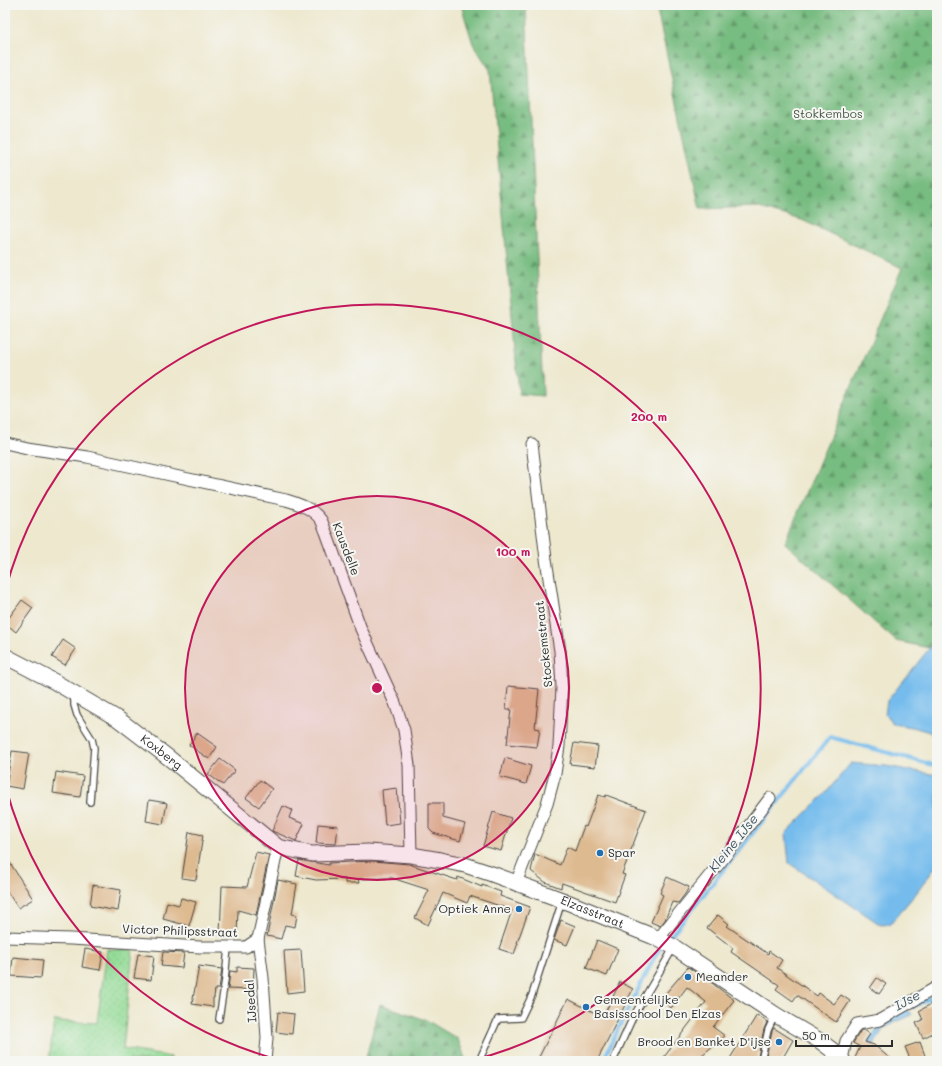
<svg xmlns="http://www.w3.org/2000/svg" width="942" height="1066" viewBox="0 0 942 1066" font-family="Mali,sans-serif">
	<defs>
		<pattern id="grass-dots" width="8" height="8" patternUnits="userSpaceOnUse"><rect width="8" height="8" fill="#94dc97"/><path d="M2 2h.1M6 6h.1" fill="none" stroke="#80bd82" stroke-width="1.8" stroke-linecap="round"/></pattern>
		<pattern id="forest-firs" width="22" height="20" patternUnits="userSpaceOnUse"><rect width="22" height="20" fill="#77bc80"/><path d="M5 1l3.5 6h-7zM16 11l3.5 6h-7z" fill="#629969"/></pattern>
	</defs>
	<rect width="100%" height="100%" fill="#f6f6f2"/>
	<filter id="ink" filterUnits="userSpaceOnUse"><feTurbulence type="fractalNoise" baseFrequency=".025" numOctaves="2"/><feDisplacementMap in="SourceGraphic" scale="8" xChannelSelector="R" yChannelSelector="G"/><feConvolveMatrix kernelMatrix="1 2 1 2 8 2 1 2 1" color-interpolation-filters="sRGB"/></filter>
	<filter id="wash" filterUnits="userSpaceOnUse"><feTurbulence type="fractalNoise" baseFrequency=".012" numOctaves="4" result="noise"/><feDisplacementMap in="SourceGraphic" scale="16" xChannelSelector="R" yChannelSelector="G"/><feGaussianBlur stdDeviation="0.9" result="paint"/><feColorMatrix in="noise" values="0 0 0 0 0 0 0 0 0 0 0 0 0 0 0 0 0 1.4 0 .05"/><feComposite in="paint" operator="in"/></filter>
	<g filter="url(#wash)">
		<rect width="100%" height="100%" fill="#ede8ce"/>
		<polygon fill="url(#grass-dots)" stroke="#608461" points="107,949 133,950 123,1049 171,1057 171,1061 49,1061 54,1021 97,1023"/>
		<g fill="url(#forest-firs)" stroke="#517456">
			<polygon points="461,5 526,5 543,396 519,394 490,70 473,44"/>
			<polygon points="656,5 937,5 937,638 929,648 896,641 785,543 902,268 802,220 756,207 700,209"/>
			<polygon points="380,1004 426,1020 458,1039 466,1061 365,1061"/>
		</g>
		<g fill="#75bced" stroke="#50748c">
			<polygon points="937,639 937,734 912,727 893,724 885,714 887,701"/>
			<polygon points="851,763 886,766 937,775 937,865 918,891 890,924 881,925 789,863 786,833 825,794"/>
			<polygon points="908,1009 912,1015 896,1022 883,1029 874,1045 868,1042 876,1031 886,1021"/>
		</g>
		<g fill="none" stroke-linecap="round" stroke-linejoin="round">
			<g stroke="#75bced" stroke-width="4">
				<polyline points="912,1007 937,995"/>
				<polyline points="603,1061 617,1031 656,954 830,737 937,766"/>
			</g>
		</g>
		<g id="blocks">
			<g fill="#deba90">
				<polygon points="22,600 33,608 16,632 5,623"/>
				<polygon points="63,640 76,649 65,665 52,657"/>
				<polygon points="508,686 539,689 535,728 540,729 537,747 507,744 511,709 506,709"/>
				<polygon points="197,733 217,747 209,759 189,745"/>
				<polygon points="574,743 598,746 595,767 570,764"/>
				<polygon points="12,751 29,753 23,789 6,786"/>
				<polygon points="505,758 531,766 526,784 500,777"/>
				<polygon points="220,759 235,770 223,785 208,774"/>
				<polygon points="56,772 83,776 80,797 53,793"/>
				<polygon points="260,780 272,789 259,807 246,798"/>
				<polygon points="397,788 400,823 385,825 382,790"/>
				<polygon points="598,795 605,797 606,795 646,810 622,874 625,875 615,902 562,883 561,888 545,882 531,871 535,854 560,865 567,847 575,851 584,826 586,827"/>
				<polygon points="149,800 167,803 163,824 146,821"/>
				<polygon points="429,803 443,803 443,818 465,824 460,841 433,833 429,829"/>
				<polygon points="283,806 292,810 289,818 304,824 296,841 272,831"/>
				<polygon points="493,812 511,818 501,851 483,846"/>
				<polygon points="318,824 338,826 336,844 316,843"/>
				<polygon points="189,832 203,835 196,880 182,878"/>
				<polygon points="256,852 269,855 256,915 238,910 237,934 220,934 222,886 247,887"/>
				<polygon points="5,855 33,899 18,908 5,888"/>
				<polygon points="299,860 329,865 329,863 373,861 409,864 457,880 458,877 482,887 482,885 501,892 500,896 530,907 517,943 518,943 514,954 499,949 512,910 470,896 467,903 443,893 428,925 415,918 429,890 392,878 358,879 359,883 345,883 345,879 316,880 296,876"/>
				<polygon points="667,877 689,887 685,894 678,903 672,902 665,920 660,926 651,922 663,895 660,893"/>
				<polygon points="278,880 297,884 292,914 297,915 295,927 285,925 281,939 267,936"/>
				<polygon points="93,885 121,890 118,911 90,906"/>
				<polygon points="181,898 196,902 189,926 163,919 167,902 179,905"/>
				<polygon points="718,915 729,924 727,926 768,954 769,951 782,960 777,968 817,996 819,993 834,1004 841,995 850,1001 836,1022 797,995 793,1001 776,989 779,985 731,952 733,948 707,928"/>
				<polygon points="561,920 575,926 567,945 554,940"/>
				<polygon points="597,940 618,949 607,976 586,968"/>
				<polygon points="85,949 103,952 100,970 82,967"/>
				<polygon points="301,950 304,991 287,993 284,951"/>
				<polygon points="163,952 184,953 182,968 161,966"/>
				<polygon points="138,954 154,956 151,980 134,978"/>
				<polygon points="13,957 43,960 41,978 11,976"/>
				<polygon points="199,966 222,969 219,989 215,989 214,998 213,998 213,1007 192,1004"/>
				<polygon points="237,967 254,968 253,990 228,989 230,971 237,972"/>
				<polygon points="688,967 712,983 734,1000 713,1027 725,1036 702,1055 698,1061 661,1061 706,1002 687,987 671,1008 660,1000"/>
				<polygon points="877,978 886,984 879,994 870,988"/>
				<polygon points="620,982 633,989 597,1061 537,1061 568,999 603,1017"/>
				<polygon points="937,1002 937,1020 933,1022 937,1031 923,1038 916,1023 923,1020 919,1011 931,1004 931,1005"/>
				<polygon points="278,1012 294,1014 292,1034 276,1032"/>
				<polygon points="757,1015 767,1022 764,1029 757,1061 737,1061 729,1060"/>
				<polygon points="774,1028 793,1040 781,1061 765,1061 772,1031"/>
				<polygon points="861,1030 864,1030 870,1034 865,1042 874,1045 893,1061 862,1061 855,1058 860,1047 853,1043"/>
				<polygon points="920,1042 927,1061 911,1061 905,1047"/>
			</g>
		</g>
	</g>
	<g filter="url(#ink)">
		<use href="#blocks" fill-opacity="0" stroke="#484743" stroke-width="1"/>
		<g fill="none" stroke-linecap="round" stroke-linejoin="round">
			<defs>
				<g id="lane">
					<polyline points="74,695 74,705 77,715 92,739 94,748 90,802"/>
					<polyline points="219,1019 225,980 228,947"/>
					<polyline points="479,1061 498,1019 521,1018 532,995 562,901"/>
					<polyline points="613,1061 633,1017 674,947"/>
					<polyline points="761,1061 768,1030 775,1015"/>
				</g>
				<g id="street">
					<path d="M5 443 27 448 87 457 286 500C299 504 312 508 321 520 323 523 324 528 326 532L361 629 395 703 404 730 409 765 411 855"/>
					<polyline points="516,883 547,804 555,774 559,746 562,687 560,651 546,559 532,444"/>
					<polyline points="5,937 71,939 200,947 246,947 258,939"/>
					<polyline points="658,939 731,849 770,798"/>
					<polyline points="842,1059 846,1041 857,1024 880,1020 937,987"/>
					<polyline points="265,1061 267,1038 263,978 258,939 278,847"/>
				</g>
				<g id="secondary">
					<path id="s1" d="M5 656 55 682 118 719 169 758 278 847 312 854 368 852 411 855 440 860 465 865 492 874 562 900 652 936 674 947 776 1015 820 1041 832 1050 843 1061"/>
				</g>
			</defs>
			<use href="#lane" stroke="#484743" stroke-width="8"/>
			<use href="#street" stroke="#484743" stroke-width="13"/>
			<use href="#secondary" stroke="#484743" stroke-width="17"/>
			<use href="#lane" stroke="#fff" stroke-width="5.5"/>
			<use href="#street" stroke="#fff" stroke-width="11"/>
			<use href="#secondary" stroke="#fff" stroke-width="15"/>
		</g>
	</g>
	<circle cx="377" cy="688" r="192" fill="#c2185b" fill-opacity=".12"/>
	<g fill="none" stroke="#c2185b" stroke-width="2">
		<circle cx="377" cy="688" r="192"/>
		<path d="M284 1061A384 384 0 0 1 5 784M5 592A384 384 0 1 1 470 1061"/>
	</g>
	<g fill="#1f6fb2" stroke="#f6f6f2" stroke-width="1.5">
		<circle cx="600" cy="853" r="4"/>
		<circle cx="519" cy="909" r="4"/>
		<circle cx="688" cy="977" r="4"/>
		<circle cx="586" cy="1007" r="4"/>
		<circle cx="779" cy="1042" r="4"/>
	</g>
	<g text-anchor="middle" stroke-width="4" stroke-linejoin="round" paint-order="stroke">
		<g font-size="12" fill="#455746" stroke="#f6f6f2">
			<text x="828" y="118">Stokkembos</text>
		</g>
		<g font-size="12" fill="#2b2b2b" stroke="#f6f6f2">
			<text transform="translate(346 549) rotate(69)" y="4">Kausdelle</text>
			<text transform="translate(544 644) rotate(-96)" y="4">Stockemstraat</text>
			<text dy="4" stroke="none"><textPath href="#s1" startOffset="184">Koxberg</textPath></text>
			<text dy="4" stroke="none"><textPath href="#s1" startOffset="659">Elzasstraat</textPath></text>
			<text transform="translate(180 931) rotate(2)" y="4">Victor Philipsstraat</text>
			<text transform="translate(251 1001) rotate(-94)" y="4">IJsedal</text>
		</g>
		<g font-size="12" fill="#2b2b2b" stroke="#f6f6f2" text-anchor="start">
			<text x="608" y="857">Spar</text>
			<text x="511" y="913" text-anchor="end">Optiek Anne</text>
			<text x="696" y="981">Meander</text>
			<text x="594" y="1004">Gemeentelijke<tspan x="594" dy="14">Basisschool Den Elzas</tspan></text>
			<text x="771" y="1046" text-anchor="end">Brood en Banket D'ijse</text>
		</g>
		<g font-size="13" font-style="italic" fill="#415665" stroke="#f6f6f2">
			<text transform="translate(733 843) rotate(-51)" y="5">Kleine IJse</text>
			<text transform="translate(907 1000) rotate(-29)" y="5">IJse</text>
		</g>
	</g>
	<circle cx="377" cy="688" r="6" fill="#c2185b" stroke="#f6f6f2" stroke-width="2"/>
	<g font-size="12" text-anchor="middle" font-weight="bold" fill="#c2185b" stroke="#f6f6f2" stroke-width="4" stroke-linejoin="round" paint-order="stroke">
		<text x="649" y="421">200 m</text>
		<text x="513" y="556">100 m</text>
	</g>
	<rect width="942" height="1066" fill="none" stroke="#f6f6f2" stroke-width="20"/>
	<path d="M796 1040v6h96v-6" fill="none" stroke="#2b2b2b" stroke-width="2"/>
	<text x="802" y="1040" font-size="12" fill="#2b2b2b" stroke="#f6f6f2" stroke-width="3" paint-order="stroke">50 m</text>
</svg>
